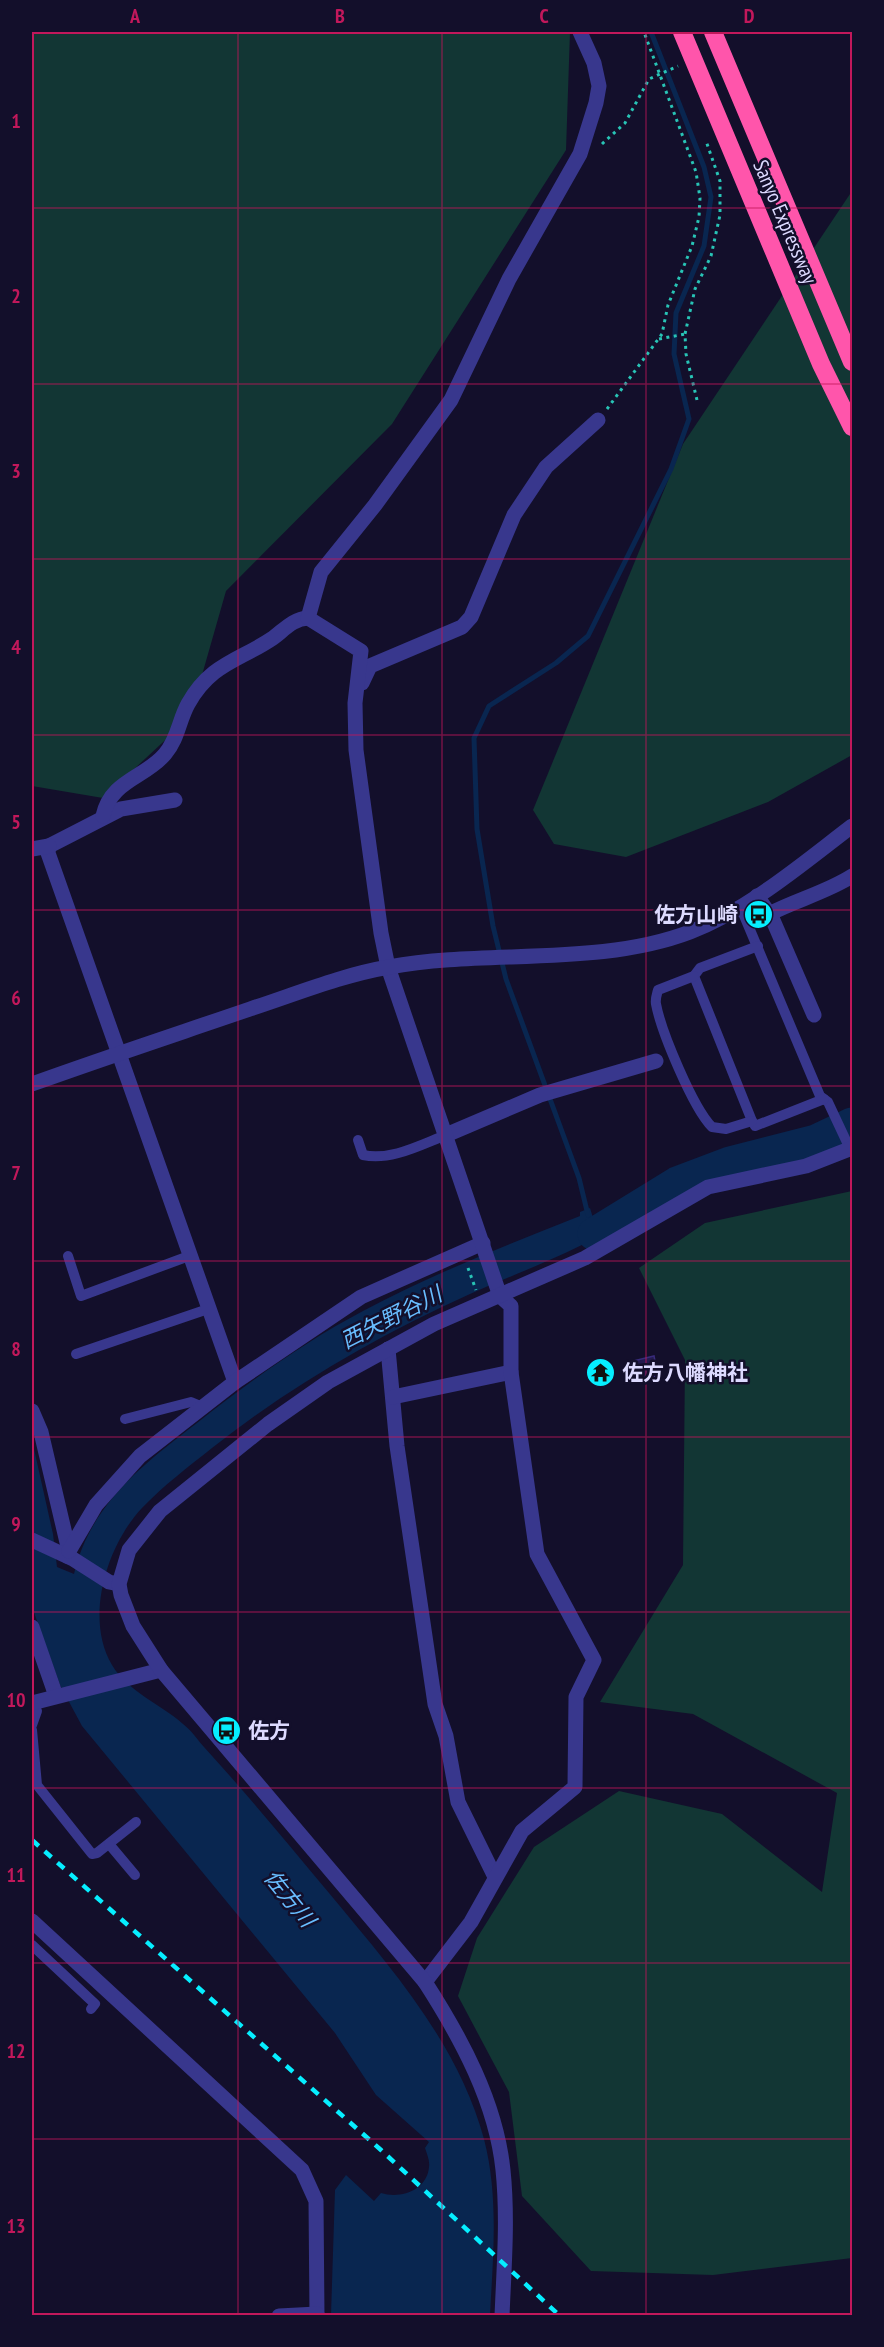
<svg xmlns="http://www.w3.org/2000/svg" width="884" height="2347" viewBox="0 0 884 2347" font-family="'PT Sans Narrow','Noto Sans JP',sans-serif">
	<rect width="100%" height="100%" fill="#130f2b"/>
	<g fill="#123634">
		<polygon points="32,32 570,32 566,150 392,424 226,591 190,717 103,798 32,786"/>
		<polygon points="852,191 852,755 768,802 626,857 554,844 533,810 683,444"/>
		<polygon points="852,1191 852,2258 713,2275 591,2271 522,2196 509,2092 458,1996 477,1938 534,1847 619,1791 722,1814 822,1892 837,1793 693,1714 600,1702 683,1565 685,1360 639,1268 705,1223"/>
	</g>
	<path fill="#092650" d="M629 1206 636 1213C585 1249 526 1269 470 1294 377 1336 292 1385 212 1448 188 1467 163 1486 142 1508 107 1545 84 1618 112 1665 128 1692 161 1704 183 1724 191 1730 197 1739 204 1747 247 1794 288 1844 329 1893 391 1968 458 2043 484 2139 499 2197 493 2257 490 2315H331L335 2190 346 2175 374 2201 381 2193C400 2199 427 2191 429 2167 430 2161 427 2154 425 2148L429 2142 376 2095 335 2033 82 1726 60 1685 32 1607V1440L53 1534 57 1567 74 1574C90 1505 142 1465 197 1423 249 1382 304 1342 363 1311 432 1274 507 1245 580 1216V1212L590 1208 593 1218 602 1222Z"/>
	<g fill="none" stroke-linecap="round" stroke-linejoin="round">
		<polyline stroke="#092650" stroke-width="5" points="588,1215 579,1178 506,979 493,926 477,829 474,738 489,706 556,663 588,636 671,469 689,419 674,354 676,313 704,246 711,197 704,167 651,32"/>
		<polyline stroke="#092650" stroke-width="33" points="594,1234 677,1183 730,1163 816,1141 852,1124"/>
	</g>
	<polygon fill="#231a4e" stroke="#382b7b" stroke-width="1.5" points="654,1356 658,1376 638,1381 633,1361"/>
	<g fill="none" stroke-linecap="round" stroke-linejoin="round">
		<g stroke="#28c4b6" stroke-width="3" stroke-dasharray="3 4.5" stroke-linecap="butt">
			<polyline points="602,144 625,123 649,79 678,66"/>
			<polyline points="659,339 685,334"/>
			<polyline points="697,400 686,354 685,334 695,289 711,256 720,215 720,181 706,141"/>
			<polyline points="607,409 662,334 668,305 692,246 699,217 700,198 696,172 644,32"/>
			<polyline points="468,1268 476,1290"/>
		</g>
		<g stroke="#38378d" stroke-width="10">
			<polyline points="740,906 820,1096 828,1102 850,1149"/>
			<polyline points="758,946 700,968 694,976 752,1121 755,1126 824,1099"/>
			<path d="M694 976 658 990C657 994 655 999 656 1004 661 1031 693 1108 712 1127L726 1129 752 1121"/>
			<path d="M358 1140 363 1155C391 1161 420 1145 446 1135"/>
			<polyline points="68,1256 81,1296 189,1256"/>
			<polyline points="76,1354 208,1309"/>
			<polyline points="125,1419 191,1402 203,1407"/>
			<polyline points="32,1725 37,1711"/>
			<polyline points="32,1730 37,1785 92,1854 97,1853 136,1822"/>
			<polyline points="109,1844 135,1875"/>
			<polyline points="32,1945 95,2004 91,2009"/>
		</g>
		<g stroke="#38378d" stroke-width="15">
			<polyline points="362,683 370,666 462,627 471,617 514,515 546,467 598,420"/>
			<polyline points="175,800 121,809 49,846 48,853 235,1382"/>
			<path d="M103 816C111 780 145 778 165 754 178 739 179 720 188 704 211 663 239 661 273 638 285 629 293 619 308 618"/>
			<polyline points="32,849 49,846"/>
			<polyline points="757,896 772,918 814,1015"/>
			<path d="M769 914C796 900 827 892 852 876"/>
			<polyline points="388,967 381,933 356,750 355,703 361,651 308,618 321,572 375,505 451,400 509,279 580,154 596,103 599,86 594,63 580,32"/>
			<polyline points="446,1135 540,1095 656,1061"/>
			<polyline points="388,1349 397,1446 435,1704 446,1736 458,1802 495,1877"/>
			<polyline points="393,1397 511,1372"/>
			<polyline points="32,1411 41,1432 69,1551 67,1556"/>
			<polyline points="32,1540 73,1559 109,1582 119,1584"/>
			<polyline points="69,1551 96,1505 140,1456 235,1382 361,1297 483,1243"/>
			<polyline points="32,1627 56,1696"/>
			<polyline points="32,1703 161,1670"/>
			<polyline points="32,1921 302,2170 316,2201 317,2316"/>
			<polyline points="425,1982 471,1922 522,1831 575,1787 576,1697 594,1660 537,1554 511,1372 511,1306 500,1296"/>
			<polyline points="279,2316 317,2314"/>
		</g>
		<g stroke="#38378d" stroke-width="15">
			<polyline points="388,967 500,1296"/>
			<path d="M32 1084C104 1058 177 1034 250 1009 296 994 342 975 389 967 485 949 598 967 690 932 750 909 802 864 852 826"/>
			<path d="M502 2316C504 2267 508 2218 503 2170 496 2102 461 2038 425 1982L161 1670 133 1626 121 1595 119 1584 129 1550 160 1511 268 1424 328 1382 434 1324 585 1258 708 1187 806 1166 852 1148"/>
		</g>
		<g stroke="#ff55ab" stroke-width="18">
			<polyline points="682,32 821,364 852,427"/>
			<polyline points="713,32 852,362"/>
		</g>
		<polyline stroke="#06eeff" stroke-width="4.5" stroke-dasharray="9 8" stroke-linecap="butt" points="32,1840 381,2150 560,2316"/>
	</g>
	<path fill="none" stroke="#c2185b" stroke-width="1.5" stroke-opacity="0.55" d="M238 32V2316M442 32V2316M646 32V2316M32 208H852M32 384H852M32 559H852M32 735H852M32 910H852M32 1086H852M32 1261H852M32 1437H852M32 1612H852M32 1788H852M32 1963H852M32 2139H852"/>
	<defs>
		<symbol id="bus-disc" viewBox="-11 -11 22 22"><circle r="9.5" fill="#06eeff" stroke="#130f2b"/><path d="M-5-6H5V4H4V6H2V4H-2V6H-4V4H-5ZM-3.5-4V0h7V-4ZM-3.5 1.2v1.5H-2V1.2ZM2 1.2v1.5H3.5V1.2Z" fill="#111"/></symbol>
		<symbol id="temple-disc" viewBox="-11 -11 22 22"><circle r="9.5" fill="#06eeff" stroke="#130f2b"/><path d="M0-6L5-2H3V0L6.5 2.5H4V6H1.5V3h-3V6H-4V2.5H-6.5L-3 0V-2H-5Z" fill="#111"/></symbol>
	</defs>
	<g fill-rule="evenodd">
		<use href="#bus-disc" x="742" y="898" width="33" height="33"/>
		<use href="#temple-disc" x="584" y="1356" width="33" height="33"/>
		<use href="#bus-disc" x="210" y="1714" width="33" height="33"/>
	</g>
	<g text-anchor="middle" stroke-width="5" stroke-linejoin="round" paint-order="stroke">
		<g font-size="21" fill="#dddaff" stroke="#130f2b">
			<text transform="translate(785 222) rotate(67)" y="7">Sanyo Expressway</text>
		</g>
		<g font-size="21" font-weight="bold" fill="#dddaff" stroke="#130f2b" text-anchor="start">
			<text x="738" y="922" text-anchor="end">佐方山崎</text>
			<text x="622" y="1380">佐方八幡神社</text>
			<text x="248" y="1738">佐方</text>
		</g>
		<g font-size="22" font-style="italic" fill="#68bdff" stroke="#130f2b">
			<text transform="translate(391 1317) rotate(-27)" y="8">西矢野谷川</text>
			<text transform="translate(290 1898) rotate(51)" y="8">佐方川</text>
		</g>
	</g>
	<rect width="884" height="2347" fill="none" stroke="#130f2b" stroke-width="66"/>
	<rect x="33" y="33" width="818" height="2281" fill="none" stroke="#c2185b" stroke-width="2"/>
	<g font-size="20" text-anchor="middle" font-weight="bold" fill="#c2185b">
		<text x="135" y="23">A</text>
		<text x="340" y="23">B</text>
		<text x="544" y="23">C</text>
		<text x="749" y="23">D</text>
		<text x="16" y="128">1</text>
		<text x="16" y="303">2</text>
		<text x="16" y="478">3</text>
		<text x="16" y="654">4</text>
		<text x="16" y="829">5</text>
		<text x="16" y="1005">6</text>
		<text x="16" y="1180">7</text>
		<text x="16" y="1356">8</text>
		<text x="16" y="1531">9</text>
		<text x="16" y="1707">10</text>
		<text x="16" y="1882">11</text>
		<text x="16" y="2058">12</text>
		<text x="16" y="2233">13</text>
	</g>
</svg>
